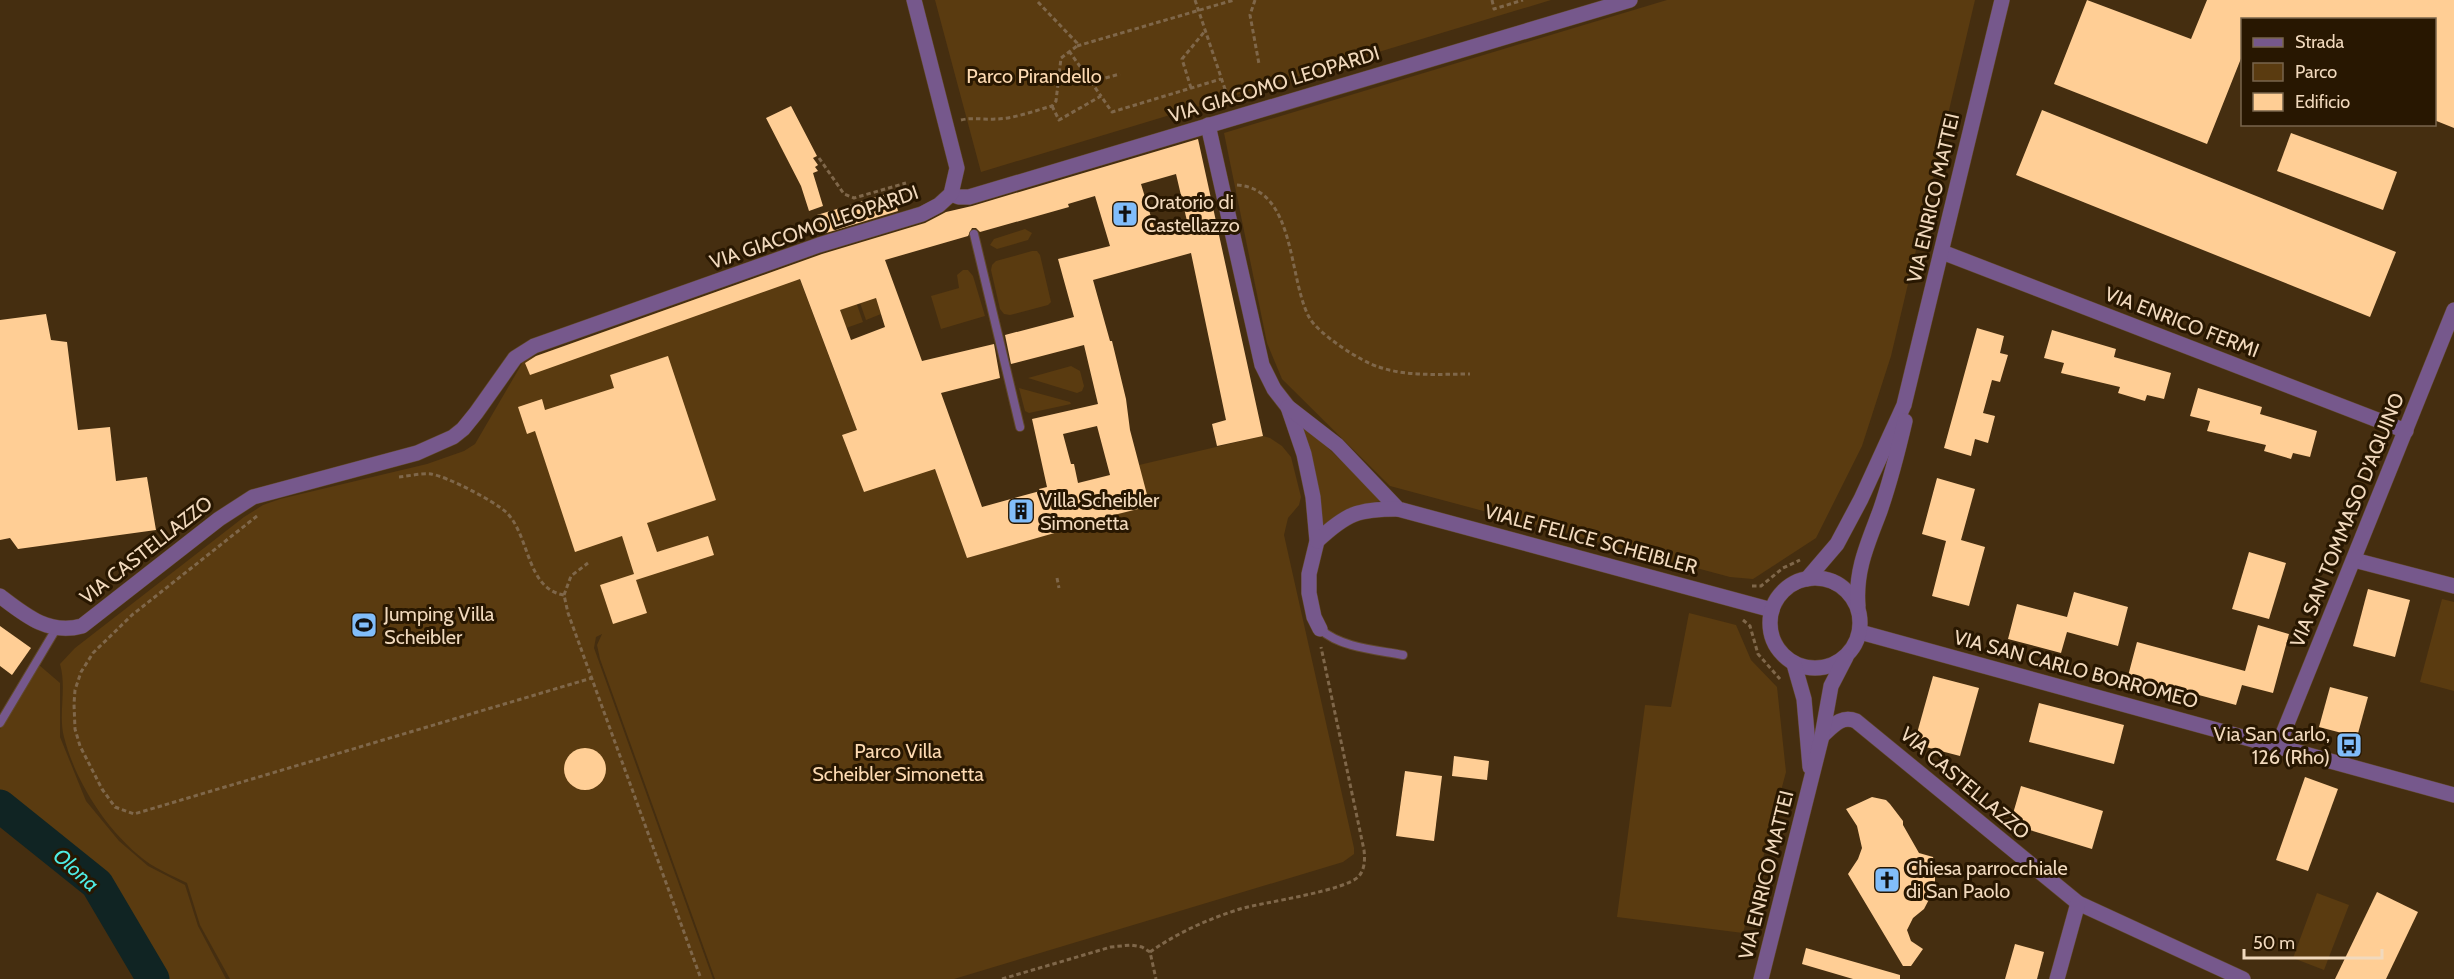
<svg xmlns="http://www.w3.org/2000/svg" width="2454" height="979" viewBox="0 0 2454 979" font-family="Cabin,sans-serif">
	<rect width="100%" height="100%" fill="#452e10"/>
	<g fill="#5a3b10">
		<polygon points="935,0 1551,0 981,172"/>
		<polygon points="1667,0 1975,0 1891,356 1862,446 1816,538 1753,579 1730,577 1390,486 1282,379 1267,343 1224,133"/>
		<polygon points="1025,229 1032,233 1028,240 997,249 990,245 994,239"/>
		<polygon points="1032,251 1037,251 1040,255 1051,302 1048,305 1010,315 1004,314 1000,309 991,270 992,265 996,261"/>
		<path d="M794 264 855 425 928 450 967 558 1078 526V524L1149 506 1139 465 1263 436 1270 438 1282 446 1291 457 1301 497 1299 505 1288 518 1284 535 1354 848V854L1343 862 954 979H715L600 659 597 645 602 634 596 637 594 648 713 979H230L200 925 187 883C175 877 161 871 150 864 110 836 76 784 64 737 58 715 67 688 60 664L75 648 244 517 263 505 280 499 427 464 464 451 475 444 524 360Z"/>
		<polygon points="963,270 968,270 973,276 985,316 941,329 931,296 959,288 957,275"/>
		<polygon points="846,273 863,322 846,328 829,280"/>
		<polygon points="876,298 881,314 866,320 860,303"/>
		<polygon points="1071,366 1080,371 1084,386 1082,391 1077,393 1028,378"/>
		<polygon points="1019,388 1070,402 1071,404 1029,413 1025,411"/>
		<polygon points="1301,422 1382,500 1344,511 1320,532"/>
		<polygon points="2442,599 2454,602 2454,691 2420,682"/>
		<polygon points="1689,613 1736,625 1751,660 1777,687 1786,772 1743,933 1617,917 1645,705 1671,707"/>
		<polygon points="39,665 60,683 60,737 86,801 119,841 148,866 185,885 198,926 226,979 165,979 103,876 0,794 0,729"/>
		<polygon points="2317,893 2349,905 2324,970 2293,958"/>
	</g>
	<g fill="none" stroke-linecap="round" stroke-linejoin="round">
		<polyline stroke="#102423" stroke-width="33" points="0,806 97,884 153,979"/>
	</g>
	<g fill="#ffce95" fill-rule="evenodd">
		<polygon points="2087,0 2191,39 2207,0 2454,0 2454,128 2434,120 2434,20 2242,20 2242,56 2207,144 2054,84"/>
		<polygon points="791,106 817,156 813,158 818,165 815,167 818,171 813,173 823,206 809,211 801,186 766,118"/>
		<polygon points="2042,110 2396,252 2370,317 2016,175"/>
		<polygon points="2291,133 2397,172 2383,210 2277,171"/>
		<path d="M1198 139 1263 436 1217 446 1212 424 1226 420 1191 253 1093 280 1110 341H1112L1126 399 1130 430 1150 506 1078 524 1079 526 967 558 935 469 864 492 842 435 857 430 800 279 530 375 525 363 536 356 822 254 925 223 946 212 972 206ZM1176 174 1187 221 1155 230 1141 184ZM1095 196 1110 246 1058 259 1074 317 1005 335 1011 364 1084 345 1098 404 1032 419 1047 487 1039 489 1040 491 982 507 941 393 1000 378 994 344 922 361 885 260 968 236 972 228H976L980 232 1069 207 1068 204ZM876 298 885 327 851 340 840 310ZM1097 426 1110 475 1078 483 1074 464H1071L1063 434Z"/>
		<polygon points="893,192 898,211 823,234 817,215"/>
		<polygon points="46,314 51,340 67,342 78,430 110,427 116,481 147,477 156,530 18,549 10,538 0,540 0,320"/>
		<polygon points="1977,328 2004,336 2000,353 2008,355 2000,382 1992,380 1983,413 1995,416 1988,443 1975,439 1971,456 1944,448"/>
		<polygon points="2052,330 2116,349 2114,357 2171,373 2164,399 2147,395 2145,401 2118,393 2120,387 2061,373 2064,363 2044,358"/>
		<polygon points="668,356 716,500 647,523 657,552 708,536 714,555 636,580 647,613 613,624 600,585 634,574 622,536 575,552 535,431 527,434 518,407 542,399 545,410 614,388 610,375"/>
		<polygon points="2198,388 2262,407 2260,414 2317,431 2310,457 2293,453 2291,459 2264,451 2266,445 2207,431 2210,421 2190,416"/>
		<polygon points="1937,478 1975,489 1961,540 1985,547 1969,606 1932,596 1946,541 1922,534"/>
		<polygon points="2249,552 2286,563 2269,619 2232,609"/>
		<polygon points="2368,589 2410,600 2395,657 2353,646"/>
		<polygon points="2074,592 2128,607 2118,646 2067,632 2061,653 2008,639 2017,604 2067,617"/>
		<polygon points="2258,625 2289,634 2273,693 2242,685 2236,705 2128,676 2137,642 2245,671"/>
		<polygon points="0,626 31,648 12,675 0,666"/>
		<polygon points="1933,676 1979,688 1960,756 1914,744"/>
		<polygon points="2330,687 2368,697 2357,737 2319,727"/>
		<polygon points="2039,703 2124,725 2114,764 2029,742"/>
		<circle cx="585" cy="769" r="21"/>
		<polygon points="1454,756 1489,761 1487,780 1452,776"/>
		<polygon points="1405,771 1442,776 1434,841 1396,836"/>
		<polygon points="2305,777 2338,789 2308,871 2276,860"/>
		<polygon points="2021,786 2103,811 2092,849 2010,824"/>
		<polygon points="1872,797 1886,800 1890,804 1903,821 1903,825 1919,853 1933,857 1935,865 1935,888 1924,909 1913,918 1907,930 1911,941 1923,949 1911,966 1903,966 1848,874 1858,859 1862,848 1857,826 1846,809"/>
		<polygon points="2377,892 2418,912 2386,979 2335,979"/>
		<polygon points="2015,944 2044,952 2037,979 2005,979"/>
		<polygon points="1806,948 1900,975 1900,979 1853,979 1802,964"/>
	</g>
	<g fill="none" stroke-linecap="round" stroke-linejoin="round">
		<defs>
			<g id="service">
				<polyline points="974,234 1020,427"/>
				<path d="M1320 629C1341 648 1377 650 1403 655"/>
				<polyline points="0,723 56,629"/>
			</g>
			<g id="minor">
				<polyline points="1208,125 1262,365 1274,389 1288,407 1304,454 1313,497 1317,541 1309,574 1309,593 1314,617 1320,629"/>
				<polyline points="951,194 959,197 969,197 1630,0"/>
				<polyline points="1942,252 2406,431"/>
				<polyline points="1288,407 1337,445 1398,509 1772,610"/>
				<path d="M1317 541C1347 513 1358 509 1398 509"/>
				<polyline points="2354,560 2454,586"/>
				<polyline points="1860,632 2454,795"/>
				<path d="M1822 736C1833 726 1841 715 1856 721L2078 903 2243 979"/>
				<polyline points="2278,746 2454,310"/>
				<polyline points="2057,979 2078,903"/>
			</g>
			<g id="tertiary">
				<circle cx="1815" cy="623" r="45"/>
				<polyline points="1807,579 1837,544 1861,499 1904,405 2002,0"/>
				<path d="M0 596C26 616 49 635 82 626L219 519 253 497 417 453 453 437 463 429 476 413 515 358 534 346 819 245 922 214 939 205 951 194 957 168 914 0"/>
				<path d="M1858 606C1855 570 1868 543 1880 511 1890 482 1898 451 1905 421"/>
				<polyline points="1794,664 1804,699 1810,767"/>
				<polyline points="1761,979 1822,736 1831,686 1846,657"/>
			</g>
		</defs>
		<use href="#service" stroke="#61492c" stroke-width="10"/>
		<use href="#minor" stroke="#61492c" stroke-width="16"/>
		<use href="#tertiary" stroke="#61492c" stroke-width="16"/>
		<g stroke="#7f674a" stroke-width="3" stroke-dasharray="4.5 3" stroke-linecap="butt">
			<polyline points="1195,0 1230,104"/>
			<polyline points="1255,0 1250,15 1259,64"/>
			<polyline points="1492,0 1494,9 1523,0"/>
			<polyline points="1077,46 1234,0"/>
			<polyline points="1069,51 1101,96"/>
			<polyline points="1091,82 1120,74"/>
			<polyline points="1191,88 1182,59 1205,31"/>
			<polyline points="1052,106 1059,120 1101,96 1112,112 1221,79"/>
			<path d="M961 120C973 117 983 120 995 119 1013 119 1034 111 1052 106L1056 101 1061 58 1077 46V43L1036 0"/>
			<polyline points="819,158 844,194 854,198 906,183"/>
			<path d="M1237 185C1296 189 1288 278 1309 317 1317 333 1361 362 1379 367 1408 377 1440 374 1470 374"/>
			<path d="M399 477C409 476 421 473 431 474 446 476 494 501 506 512 530 535 526 589 564 595L568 613 701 979"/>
			<polyline points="257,516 132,615 93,653 81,672 75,690 74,704 75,729 80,746 102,789 115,807 134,814 592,678"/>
			<polyline points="1057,578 1059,588"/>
			<polyline points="1752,586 1761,586 1783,568 1800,560"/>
			<polyline points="564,595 571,576 588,563"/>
			<polyline points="1743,620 1750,626 1758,654 1780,679"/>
			<path d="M1150 952C1177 933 1208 919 1240 909 1264 902 1346 891 1359 876 1365 869 1365 859 1364 850L1321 647"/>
			<polyline points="1002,979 1111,947 1131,945 1142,947 1150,952 1156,979"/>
		</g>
		<use href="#service" stroke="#76588c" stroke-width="8"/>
		<use href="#minor" stroke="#76588c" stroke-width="15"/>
		<use href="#tertiary" stroke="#76588c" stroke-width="15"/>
	</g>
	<defs>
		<symbol id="church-square" viewBox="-11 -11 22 22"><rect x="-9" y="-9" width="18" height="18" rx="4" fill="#81bdfa" stroke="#281701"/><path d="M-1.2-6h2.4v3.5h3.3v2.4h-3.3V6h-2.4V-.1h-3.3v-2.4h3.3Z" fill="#111"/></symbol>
		<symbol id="building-square" viewBox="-11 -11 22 22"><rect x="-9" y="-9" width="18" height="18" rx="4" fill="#81bdfa" stroke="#281701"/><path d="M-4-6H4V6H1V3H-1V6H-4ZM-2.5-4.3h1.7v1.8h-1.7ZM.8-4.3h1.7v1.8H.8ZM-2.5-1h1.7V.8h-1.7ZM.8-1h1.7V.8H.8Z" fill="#111"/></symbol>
		<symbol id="stadium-square" viewBox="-11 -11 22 22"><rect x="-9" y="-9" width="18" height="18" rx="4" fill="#81bdfa" stroke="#281701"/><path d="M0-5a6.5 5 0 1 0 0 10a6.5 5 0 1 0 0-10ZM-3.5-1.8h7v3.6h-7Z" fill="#111"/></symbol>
		<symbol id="bus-square" viewBox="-11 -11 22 22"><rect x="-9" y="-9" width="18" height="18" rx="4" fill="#81bdfa" stroke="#281701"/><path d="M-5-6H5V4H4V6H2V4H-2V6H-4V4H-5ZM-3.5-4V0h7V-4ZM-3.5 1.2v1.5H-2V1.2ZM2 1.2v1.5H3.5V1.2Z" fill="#111"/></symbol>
	</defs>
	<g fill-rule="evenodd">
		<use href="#church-square" x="1110" y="199" width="30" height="30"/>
		<use href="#building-square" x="1006" y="496" width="30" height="30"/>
		<use href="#stadium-square" x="349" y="610" width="30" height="30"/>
		<use href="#bus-square" x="2334" y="730" width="30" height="30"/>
		<use href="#church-square" x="1872" y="865" width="30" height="30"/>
	</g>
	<g text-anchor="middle" stroke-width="6" stroke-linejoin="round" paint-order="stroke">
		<g font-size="20" fill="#fddab2" stroke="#281701">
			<text x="1034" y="83">Parco Pirandello</text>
			<text x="898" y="758">Parco Villa<tspan x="898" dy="23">Scheibler Simonetta</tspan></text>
		</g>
		<g font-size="20" fill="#f1d9bd" stroke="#281701">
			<text transform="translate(1274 84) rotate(-17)" y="7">VIA GIACOMO LEOPARDI</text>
			<text transform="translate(1933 198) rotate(-77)" y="7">VIA ENRICO MATTEI</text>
			<text transform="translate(814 227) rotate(-19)" y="7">VIA GIACOMO LEOPARDI</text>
			<text transform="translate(2182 322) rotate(21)" y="7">VIA ENRICO FERMI</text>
			<text transform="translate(2347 520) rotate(-68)" y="7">VIA SAN TOMMASO D'AQUINO</text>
			<text transform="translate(1591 539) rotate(15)" y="7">VIALE FELICE SCHEIBLER</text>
			<text transform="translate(146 550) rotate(-38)" y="7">VIA CASTELLAZZO</text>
			<text transform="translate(2076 669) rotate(15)" y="7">VIA SAN CARLO BORROMEO</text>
			<text transform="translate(1965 783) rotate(40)" y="7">VIA CASTELLAZZO</text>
			<text transform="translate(1766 875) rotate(-76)" y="7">VIA ENRICO MATTEI</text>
		</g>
		<g font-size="20" fill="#f1d9bd" stroke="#281701" text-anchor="start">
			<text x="1144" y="209">Oratorio di<tspan x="1144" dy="23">Castellazzo</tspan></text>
			<text x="1040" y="507">Villa Scheibler<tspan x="1040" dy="23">Simonetta</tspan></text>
			<text x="384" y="621">Jumping Villa<tspan x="384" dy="23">Scheibler</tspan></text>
			<text x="2330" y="741" text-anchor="end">Via San Carlo,<tspan x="2330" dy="23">126 (Rho)</tspan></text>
			<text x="1906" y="875">Chiesa parrocchiale<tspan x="1906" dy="23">di San Paolo</tspan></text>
		</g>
		<g font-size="21" font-style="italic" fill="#4fece4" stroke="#281701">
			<text transform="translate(76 870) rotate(42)" y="7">Olona</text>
		</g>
	</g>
	<rect x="2241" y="18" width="195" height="108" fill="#281701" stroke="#78654c" stroke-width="1.5"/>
	<rect x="2253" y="38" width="30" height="9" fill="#76588c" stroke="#78654c" stroke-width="1.5"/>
	<text x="2295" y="48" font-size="18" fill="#f1d9bd">Strada</text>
	<rect x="2253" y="63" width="30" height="18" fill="#5a3b10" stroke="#78654c" stroke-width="1.5"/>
	<text x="2295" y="78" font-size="18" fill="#f1d9bd">Parco</text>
	<rect x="2253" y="93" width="30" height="18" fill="#ffce95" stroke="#78654c" stroke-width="1.5"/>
	<text x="2295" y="108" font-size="18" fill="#f1d9bd">Edificio</text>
	<path d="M2244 949v9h138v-9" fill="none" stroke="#f1d9bd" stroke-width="3"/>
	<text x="2253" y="949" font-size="18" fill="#f1d9bd" stroke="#281701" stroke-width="4.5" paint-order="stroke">50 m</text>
</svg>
